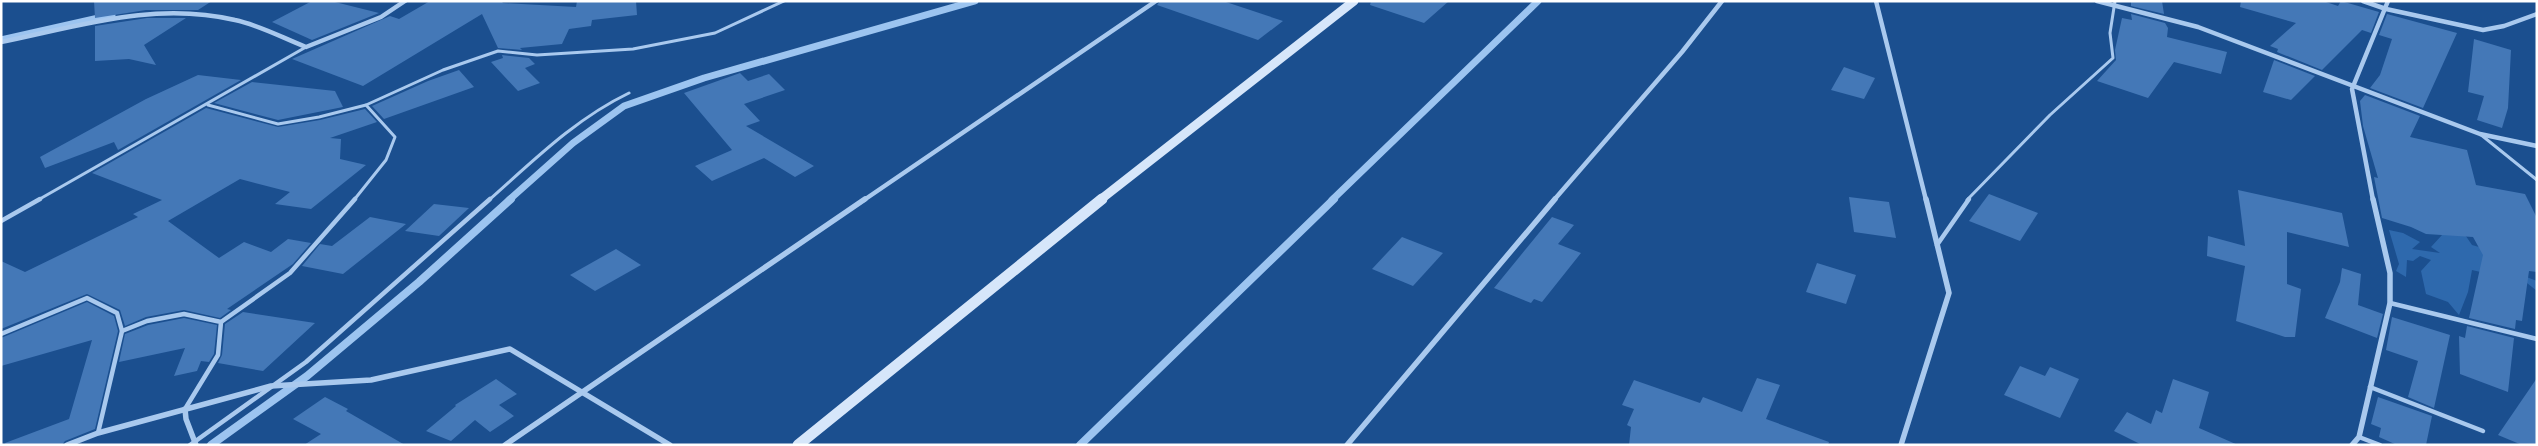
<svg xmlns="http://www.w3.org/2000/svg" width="2538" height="446" viewBox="0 0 2538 446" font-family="Roboto,sans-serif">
	<rect width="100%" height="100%" fill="#1b4f8f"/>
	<polygon fill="#2e69ad" points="2438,220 2459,226 2472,245 2479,247 2508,270 2537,281 2537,291 2527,283 2472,270 2468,292 2459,315 2448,302 2426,294 2421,271 2431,260 2420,256 2413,261 2407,260 2406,277 2396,271 2399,264 2389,230 2403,233 2420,242 2412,249 2440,253 2431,247 2442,235"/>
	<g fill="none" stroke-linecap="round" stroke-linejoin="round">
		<g stroke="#9cc4f0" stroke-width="7">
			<polyline points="1,40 112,15"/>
			<polyline points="509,200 573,143 624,106 704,78 975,1"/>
			<polyline points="1332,200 1538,1"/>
		</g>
		<g stroke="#9cc4f0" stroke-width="8">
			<polyline points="211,445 307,376 419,282 511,199"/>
			<polyline points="1080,445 1334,199"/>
		</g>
	</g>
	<g fill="#4478b7">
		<polygon points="94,1 212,1 198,10 146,10 95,18"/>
		<polygon points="312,1 331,1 379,13 312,40 272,22"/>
		<polygon points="430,1 504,1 502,3 576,7 577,1 636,1 637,15 592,20 591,26 569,29 562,44 520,48 522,50 498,48 482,14 363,86 292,59 390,16 399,19"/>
		<polygon points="1160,1 1223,1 1283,21 1258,40 1157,5"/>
		<polygon points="1371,1 1449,1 1424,23 1370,5"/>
		<polygon points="2131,1 2162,1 2164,14 2131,6"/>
		<polygon points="2241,1 2323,1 2338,6 2341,1 2379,12 2371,33 2362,30 2322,70 2277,52 2278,49 2270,46 2296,23 2240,7"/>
		<polygon points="2131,14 2165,23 2168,28 2167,37 2227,52 2221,74 2174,62 2148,98 2097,81 2116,60 2115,50 2122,18 2132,20"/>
		<polygon points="2387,14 2457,33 2423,108 2370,88 2380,75 2392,39 2379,35"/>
		<polygon points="147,18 186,18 144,45 156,65 129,59 95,61 95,26"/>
		<polygon points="2474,39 2511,50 2508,108 2502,128 2477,120 2484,96 2468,92"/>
		<polygon points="502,55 529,58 535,64 525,68 540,83 518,91 491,62 503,58"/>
		<polygon points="2274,60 2315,76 2291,100 2263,92"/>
		<polygon points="1844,67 1875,78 1864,99 1831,90"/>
		<polygon points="459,70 474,87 384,119 372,106 428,81"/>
		<polygon points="740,73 748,81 769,74 785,90 744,104 760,121 746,126 814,166 795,177 764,158 712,181 695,166 732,150 684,93"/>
		<polygon points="198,75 241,80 118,150 114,142 45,168 40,157 146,99"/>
		<polygon points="252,82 335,91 343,107 278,120 214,103"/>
		<polygon points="2365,95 2420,116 2410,137 2467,150 2476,185 2525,194 2537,218 2537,272 2529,271 2522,321 2516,320 2515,329 2469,318 2483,255 2473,237 2426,234 2411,227 2382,218 2374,177 2378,178 2363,126 2360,101"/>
		<polygon points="206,108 278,127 320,120 365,109 377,122 330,138 341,139 340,159 366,165 311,209 275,204 290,192 240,179 168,221 219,258 244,242 271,252 288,239 311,243 293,264 227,309 231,310 220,318 184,310 146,317 125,326 120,310 87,294 1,329 1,261 25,272 138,217 133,214 162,200 92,173"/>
		<polygon points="2238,190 2342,213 2349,247 2287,232 2287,284 2301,289 2295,337 2285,337 2236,321 2245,266 2207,256 2208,236 2245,246"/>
		<polygon points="1989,194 2038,213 2020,241 1969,221"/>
		<polygon points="1849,197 1889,202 1896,238 1854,232"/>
		<polygon points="434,204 469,208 439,236 405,231"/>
		<polygon points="370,217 406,224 343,274 302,266 320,244 332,246"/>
		<polygon points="1552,217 1574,225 1558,244 1581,253 1542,302 1534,299 1531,303 1494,288"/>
		<polygon points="1402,237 1443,253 1413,286 1372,269"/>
		<polygon points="616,249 641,265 595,291 570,275"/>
		<polygon points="1817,263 1856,275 1846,304 1806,292"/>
		<polygon points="2342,268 2361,274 2358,305 2383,314 2377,338 2325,318 2340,282"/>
		<polygon points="87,302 114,316 118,331 95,429 65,441 62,445 6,445 5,443 69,419 92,340 1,366 1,338"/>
		<polygon points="243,312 315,323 263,371 218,363 222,355 225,324"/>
		<polygon points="2392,317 2450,335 2434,408 2408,397 2418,361 2386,350"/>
		<polygon points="184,318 217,325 214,354 209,362 201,361 197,371 174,376 185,348 119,362 125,334 148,325"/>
		<polygon points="2467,326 2514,338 2508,392 2460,374 2459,336 2465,338"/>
		<polygon points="2020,366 2045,376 2050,367 2079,379 2060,418 2004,395"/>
		<polygon points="1757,378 1780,385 1766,419 1829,442 1828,445 1629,445 1631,427 1627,425 1634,409 1622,405 1634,380 1700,403 1703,397 1742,412"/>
		<polygon points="2537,378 2537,445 2522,445 2498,435"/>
		<polygon points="496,379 517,394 499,405 514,416 490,432 475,420 451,441 426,431 456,406 455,405"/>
		<polygon points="2173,379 2209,392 2199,428 2238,445 2142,445 2114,431 2127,412 2151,424 2156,410 2162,413"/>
		<polygon points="325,397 348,409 346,411 405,445 304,445 321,434 293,419"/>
		<polygon points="2378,397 2432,416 2426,445 2397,445 2379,437 2381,428 2371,424"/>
	</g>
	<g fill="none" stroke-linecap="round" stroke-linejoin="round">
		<g stroke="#a9c9ee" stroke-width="3">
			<polyline points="208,105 278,124 319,117 366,105 443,70 498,51 537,55 633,49 715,33 784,1"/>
			<polyline points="2480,134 2537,180"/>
			<polyline points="38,200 306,47"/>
			<polyline points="354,200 386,160 395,137 366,105"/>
			<path d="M489 200C533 161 575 119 629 93"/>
			<polyline points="1967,200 2050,115 2113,58 2110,33 2115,1"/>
		</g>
		<g stroke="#a9c9ee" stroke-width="4.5">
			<polyline points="1,221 40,199"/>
			<polyline points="1937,245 1969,199"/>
			<polyline points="2390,303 2537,339"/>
			<polyline points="221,322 290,273 355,199"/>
			<polyline points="122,331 147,321 184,314 221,322 218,355 185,409"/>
			<polyline points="1,334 87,298 117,313 122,331 98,433"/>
			<polyline points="2370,387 2483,431"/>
			<polyline points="2359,437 2380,445"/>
			<polyline points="190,445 306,362 490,199"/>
		</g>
		<g stroke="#a9c9ee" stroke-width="4.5">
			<polyline points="1876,1 1926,200"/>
			<polyline points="2097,1 2198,27 2480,134 2537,146"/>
			<polyline points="2363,1 2386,9 2483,30 2504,26 2537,14"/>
			<path d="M1 42C80 26 154 1 235 20 259 25 283 38 306 47L381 17 405 1"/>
			<polyline points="864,200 1156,1"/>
			<polyline points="1554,200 1682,52 1722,1"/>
			<polyline points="2373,200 2352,89 2388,1"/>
		</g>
		<g stroke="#a9c9ee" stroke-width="5.5">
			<polyline points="185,409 186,419 196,445"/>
			<polyline points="67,445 98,433 271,386 371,380 510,349 670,445"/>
			<polyline points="505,445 865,199"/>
			<polyline points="1347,445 1555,199"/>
			<polyline points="1901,445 1949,293 1926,199"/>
			<polyline points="2352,445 2359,437 2390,303 2390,273 2373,199"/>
		</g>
		<polyline stroke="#d6e6fa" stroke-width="9" points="1100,200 1354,1"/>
		<polyline stroke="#d6e6fa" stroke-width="11" points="798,445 1102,199"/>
	</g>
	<rect width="2538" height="446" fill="none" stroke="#ffffff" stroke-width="5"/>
</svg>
